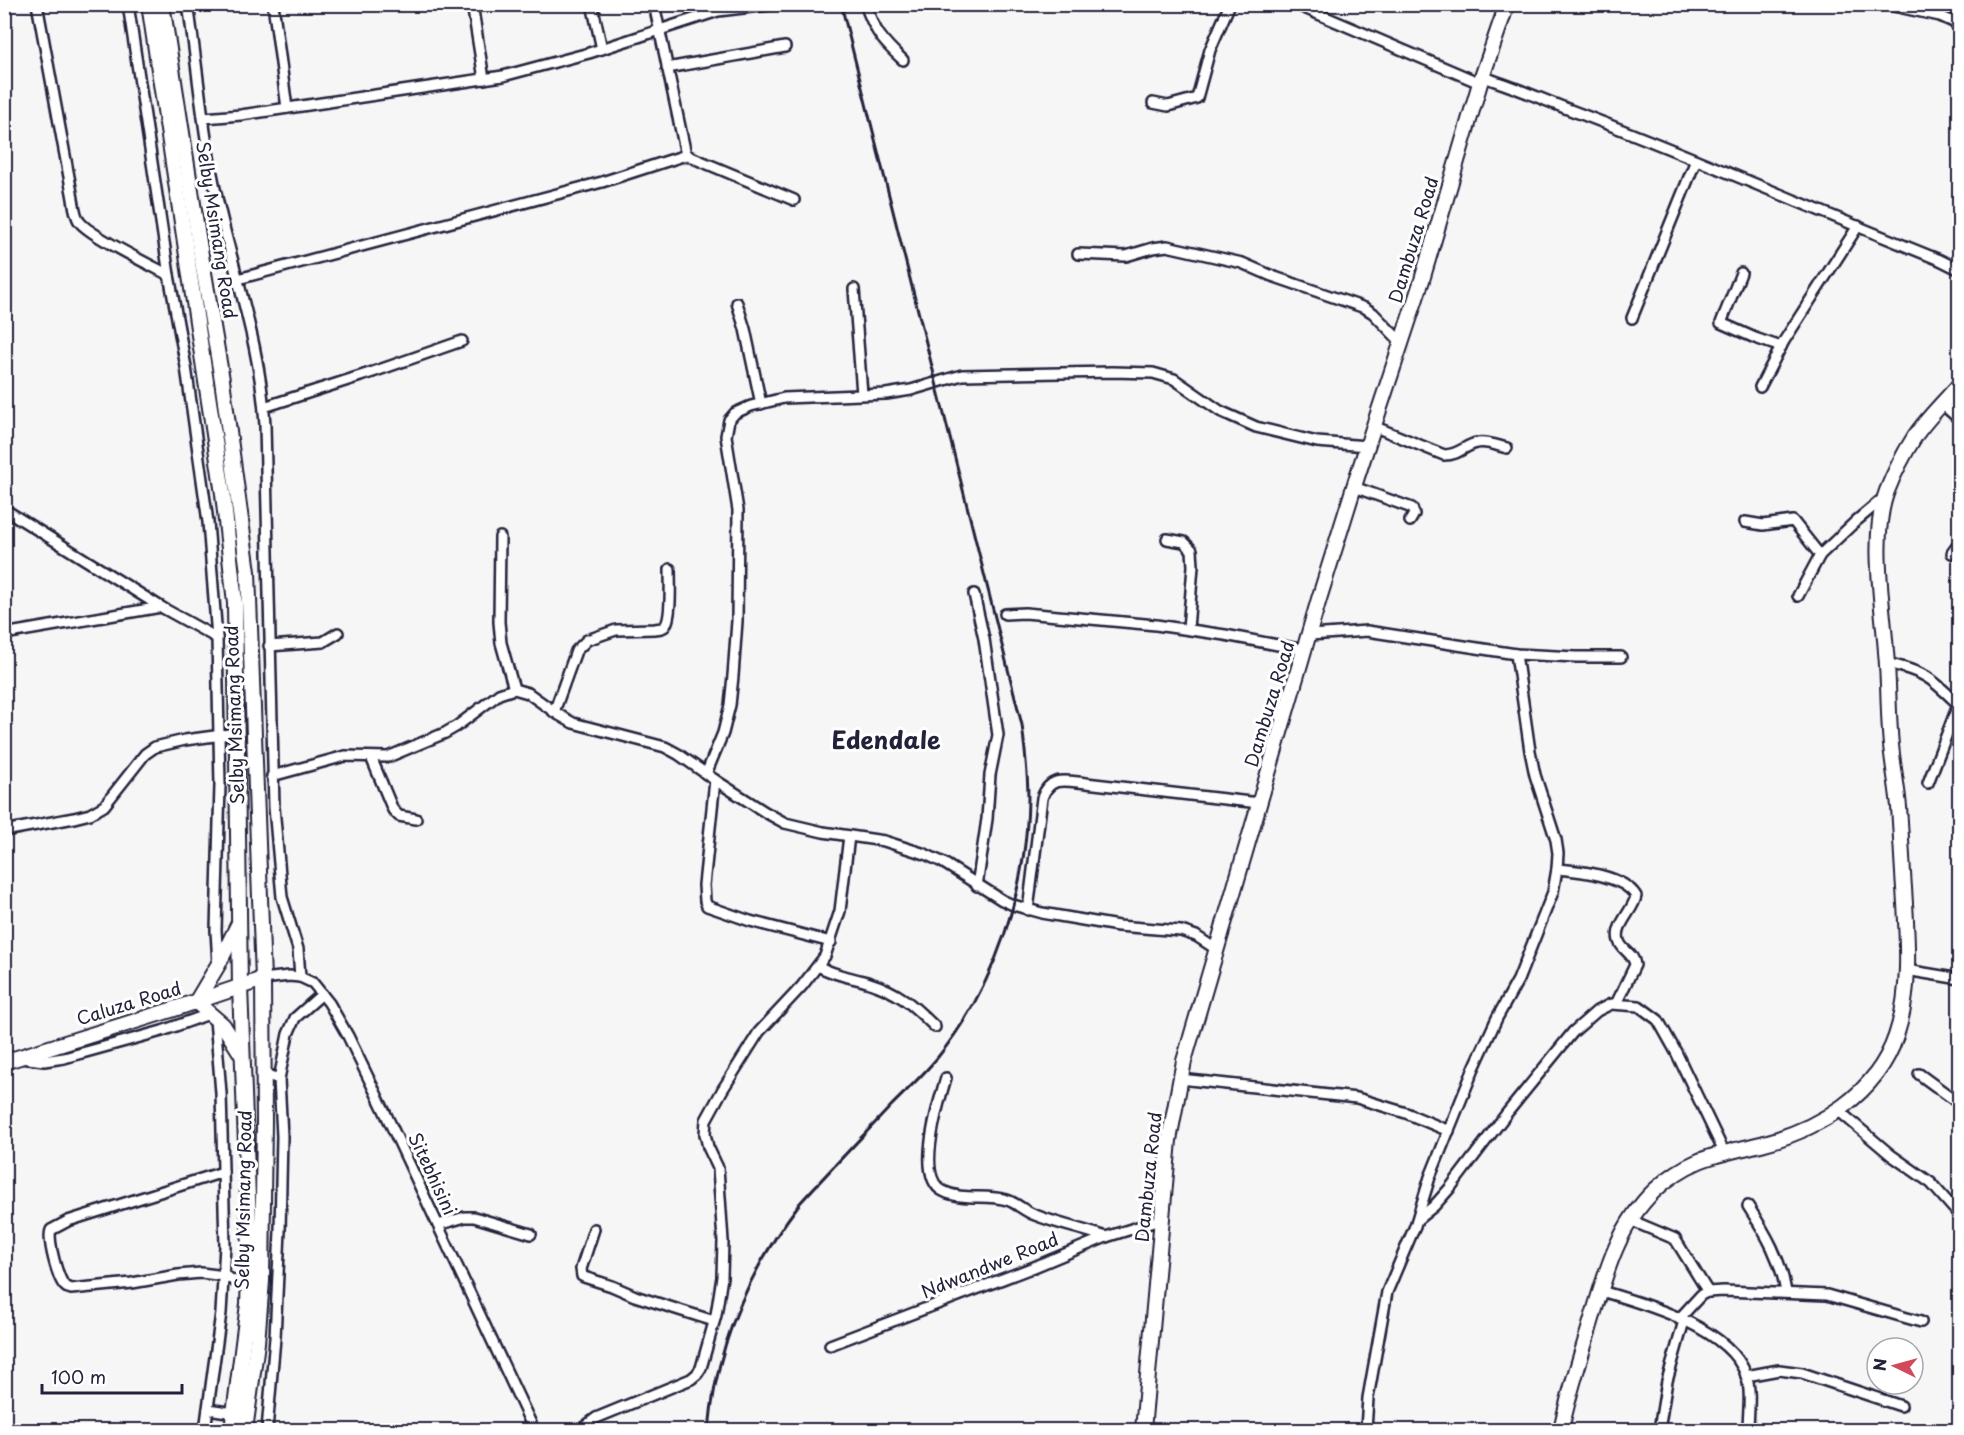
<svg xmlns="http://www.w3.org/2000/svg" width="1964" height="1435" viewBox="0 0 1964 1435" font-family="'Playpen Sans',sans-serif">
	<rect width="100%" height="100%" fill="#f6f6f7"/>
	<filter id="ink" filterUnits="userSpaceOnUse"><feTurbulence type="fractalNoise" baseFrequency=".0167" numOctaves="2"/><feDisplacementMap in="SourceGraphic" scale="12" xChannelSelector="R" yChannelSelector="G"/><feConvolveMatrix kernelMatrix="1 2 1 2 8 2 1 2 1" color-interpolation-filters="sRGB"/></filter>
	<g filter="url(#ink)">
		<g fill="none" stroke-linecap="round" stroke-linejoin="round">
			<defs>
				<g id="street">
					<path d="M37 4 72 193C74 202 74 213 79 221 87 234 152 266 169 275"/>
					<polyline points="128,4 169,275 186,367 208,522 217,638 220,785 216,930 218,964"/>
					<path d="M188 4C198 70 203 138 218 202 235 277 261 348 265 425L274 807 282 897 298 949 300 977"/>
					<polyline points="273,4 287,108"/>
					<polyline points="472,4 484,79"/>
					<polyline points="592,4 602,49"/>
					<polyline points="654,4 686,155"/>
					<path d="M865 4C875 32 882 41 903 60"/>
					<polyline points="1295,4 1480,83"/>
					<polyline points="1884,4 1940,16 1960,25"/>
					<polyline points="667,68 785,47"/>
					<path d="M1483 77C1516 87 1548 102 1581 114 1702 160 1820 212 1940 260L1960 270"/>
					<polyline points="1153,103 1168,106 1197,98 1210,50 1230,4"/>
					<polyline points="204,118 241,115 503,76 589,53 718,11 769,5"/>
					<polyline points="1078,254 1126,256 1153,248 1167,246 1242,263 1272,276 1365,308 1373,313 1401,342"/>
					<polyline points="1741,273 1721,323 1755,338 1781,347"/>
					<polyline points="238,279 602,182 686,155 794,200"/>
					<polyline points="854,289 862,394"/>
					<polyline points="737,303 745,329 761,404"/>
					<polyline points="1632,318 1696,160"/>
					<polyline points="1760,387 1784,341 1858,226"/>
					<polyline points="1942,404 1960,420"/>
					<polyline points="264,407 373,372 462,341"/>
					<path d="M1373 426 1444 455C1460 455 1465 445 1477 443 1487 441 1498 446 1507 448"/>
					<polyline points="1354,487 1412,508 1414,514 1410,521"/>
					<polyline points="4,509 161,607 217,638"/>
					<polyline points="1745,522 1763,525 1793,521 1820,555"/>
					<polyline points="500,537 499,622 501,643 514,689"/>
					<polyline points="1167,539 1184,542 1192,550 1193,566 1188,629"/>
					<polyline points="1952,553 1960,542"/>
					<polyline points="974,594 984,639 998,735 990,775 987,819 977,886"/>
					<polyline points="1798,596 1820,555 1856,521 1886,496"/>
					<polyline points="1005,614 1025,613 1156,625 1225,635 1304,650"/>
					<polyline points="4,634 161,607"/>
					<polyline points="1310,635 1367,631 1516,654 1576,657 1621,657"/>
					<polyline points="269,646 323,642 338,633"/>
					<path d="M1887 663C1928 673 1931 678 1960 706"/>
					<path d="M554 712 576 651 587 640 616 630 655 629C659 628 662 629 665 626 672 618 670 581 670 569"/>
					<polyline points="371,757 393,810 399,816 416,819"/>
					<polyline points="706,774 723,733 730,705 733,676 737,621 738,510 726,436 729,420 735,413 751,406 784,398 886,394 911,390 962,375 1112,372 1153,373 1174,379 1220,411 1256,427 1317,442 1367,446"/>
					<polyline points="272,776 345,756 388,757 445,733 457,726 499,694 514,689 528,693 559,715 573,723 665,747 678,754 715,780 765,812 785,823 823,832 884,841 925,854 942,862 1002,900 1013,905 1042,913 1118,926 1181,931 1196,936 1216,949"/>
					<polyline points="715,780 704,885 705,901 707,906 750,921 831,942"/>
					<polyline points="1928,783 1958,705"/>
					<polyline points="4,831 74,818 90,814 104,806 145,754 155,747 185,740 237,733"/>
					<path d="M1557 869C1580 871 1623 875 1636 896 1634 910 1614 925 1619 941 1622 951 1634 953 1635 965L1616 1004"/>
					<path d="M1028 910 1042 798C1050 775 1066 781 1086 783L1259 803"/>
					<path d="M818 966C833 975 850 977 867 982 899 992 912 1004 935 1027"/>
					<polyline points="1906,970 1960,979"/>
					<polyline points="263,979 289,976 300,977 313,983 329,1003 348,1036 383,1108 534,1430"/>
					<polyline points="21,1058 44,1061 64,1058 162,1031 209,1014"/>
					<polyline points="264,1074 279,1079 282,1136 280,1231 275,1338 267,1430"/>
					<polyline points="1919,1074 1960,1104"/>
					<path d="M946 1078C939 1101 915 1177 943 1191 962 1201 986 1194 1007 1200 1017 1203 1025 1212 1035 1215 1058 1224 1083 1229 1106 1237"/>
					<polyline points="279,1079 288,1034 295,1018 322,994"/>
					<polyline points="1180,1079 1357,1098 1406,1113 1449,1131"/>
					<polyline points="1839,1111 1891,1155 1931,1183 1960,1216"/>
					<path d="M223 1172 68 1221 51 1230C47 1239 58 1282 66 1287 67 1288 69 1288 71 1289L132 1283 178 1275 201 1273 225 1276 248 1288"/>
					<path d="M1748 1206C1766 1234 1781 1259 1786 1292"/>
					<polyline points="1418,1219 1434,1206 1450,1188 1507,1113 1573,1032 1597,1011 1611,1004 1639,1006 1658,1020 1676,1052 1724,1152"/>
					<polyline points="1630,1220 1675,1239 1708,1292"/>
					<polyline points="438,1225 465,1217 474,1217 531,1234"/>
					<polyline points="594,1229 581,1269 582,1276 584,1277 612,1286 635,1296 714,1321"/>
					<path d="M1601 1291C1645 1304 1729 1327 1746 1375 1752 1392 1748 1413 1748 1430"/>
					<polyline points="1679,1319 1701,1295 1707,1292 1724,1291 1827,1295 1921,1322"/>
					<polyline points="830,1345 1034,1267 1106,1237 1163,1219"/>
					<polyline points="1746,1376 1779,1370 1802,1373 1901,1406"/>
					<polyline points="208,1409 234,1413"/>
					<polyline points="205,1430 221,1313 225,1246 221,1093 215,1019"/>
					<polyline points="580,1430 596,1418 691,1379 697,1374 701,1368 716,1315 722,1277 723,1241 718,1168 708,1147 705,1134 706,1120 723,1089 759,1032 802,986 825,956 840,911 849,836"/>
					<polyline points="1366,1430 1368,1398 1387,1292 1415,1226 1430,1177 1474,1068 1497,1018 1518,980 1553,892 1557,869 1558,853 1556,840 1535,775 1530,751 1516,654"/>
					<polyline points="1659,1430 1667,1381 1684,1321"/>
				</g>
				<g id="secondary">
					<polyline points="149,4 223,494 235,603 240,987 250,1250 248,1304 232,1430"/>
					<polyline points="162,4 200,249 222,380 248,572 263,979 264,1121 262,1281 257,1343 245,1430"/>
					<polyline points="238,925 218,965 196,1002 223,1025 242,1055"/>
					<polyline points="4,1062 171,1010 263,979"/>
					<polyline points="1143,1430 1169,1140 1184,1061 1319,599 1357,477 1422,280 1480,83 1507,4"/>
					<path d="M1561 1430C1568 1396 1579 1362 1589 1329 1604 1279 1616 1227 1655 1190 1691 1157 1717 1155 1761 1144 1819 1129 1876 1095 1896 1036 1912 989 1907 936 1904 888 1902 861 1901 834 1899 807 1897 786 1893 766 1891 745 1888 714 1889 683 1886 652 1883 605 1870 536 1887 491 1894 473 1905 452 1915 436 1928 417 1945 401 1960 384"/>
				</g>
			</defs>
			<use href="#street" stroke="#22223b" stroke-width="14"/>
			<use href="#secondary" stroke="#22223b" stroke-width="18"/>
			<use href="#street" stroke="#fff" stroke-width="9"/>
			<use href="#secondary" stroke="#fff" stroke-width="14"/>
			<path stroke="#22223b" stroke-width="3" d="M709 1430C716 1345 749 1270 800 1203 830 1170 861 1138 891 1106 907 1090 924 1074 938 1057 996 985 1027 889 1028 798 1028 774 1025 749 1022 725 961 485 903 244 841 4"/>
		</g>
	</g>
	<g text-anchor="middle" stroke-width="6" stroke-linejoin="round" paint-order="stroke">
		<g font-size="18" fill="#22223b" stroke="#fff">
			<text transform="translate(216 230) rotate(81)" y="6">Selby Msimang Road</text>
			<text transform="translate(1414 240) rotate(-73)" y="6">Dambuza Road</text>
			<text transform="translate(1270 704) rotate(-73)" y="6">Dambuza Road</text>
			<text transform="translate(235 715) rotate(-92)" y="6">Selby Msimang Road</text>
			<text transform="translate(129 1004) rotate(-17)" y="6">Caluza Road</text>
			<text transform="translate(432 1174) rotate(65)" y="6">Sitebhisini</text>
			<text transform="translate(1149 1177) rotate(-84)" y="6">Dambuza Road</text>
			<text transform="translate(244 1200) rotate(-89)" y="6">Selby Msimang Road</text>
			<text transform="translate(990 1266) rotate(-22)" y="6">Ndwandwe Road</text>
		</g>
		<g font-size="24" font-weight="bold" fill="#22223b" stroke="#fff">
			<text x="886" y="749">Edendale</text>
		</g>
	</g>
	<rect width="1964" height="1435" fill="none" stroke="#fff" stroke-width="24"/>
	<rect x="12" y="12" width="1940" height="1411" fill="none" stroke="#22223b" stroke-width="2" filter="url(#ink)"/>
	<g transform="translate(1895 1366) rotate(275)"><circle r="28" fill="#ffffff" stroke="#a7a7b1" stroke-width="1.5"/>
	<path d="M0-4.5L10 22L0 15L-10 22Z" fill="#d1495b"/>
	<text y="-9" font-size="16" font-weight="bold" text-anchor="middle" fill="#22223b">N</text>
	</g>
	<path d="M42 1384v9h140v-9" fill="none" stroke="#22223b" stroke-width="3"/>
	<text x="51" y="1384" font-size="18" fill="#22223b" stroke="#ffffff" stroke-width="4.5" paint-order="stroke">100 m</text>
</svg>
